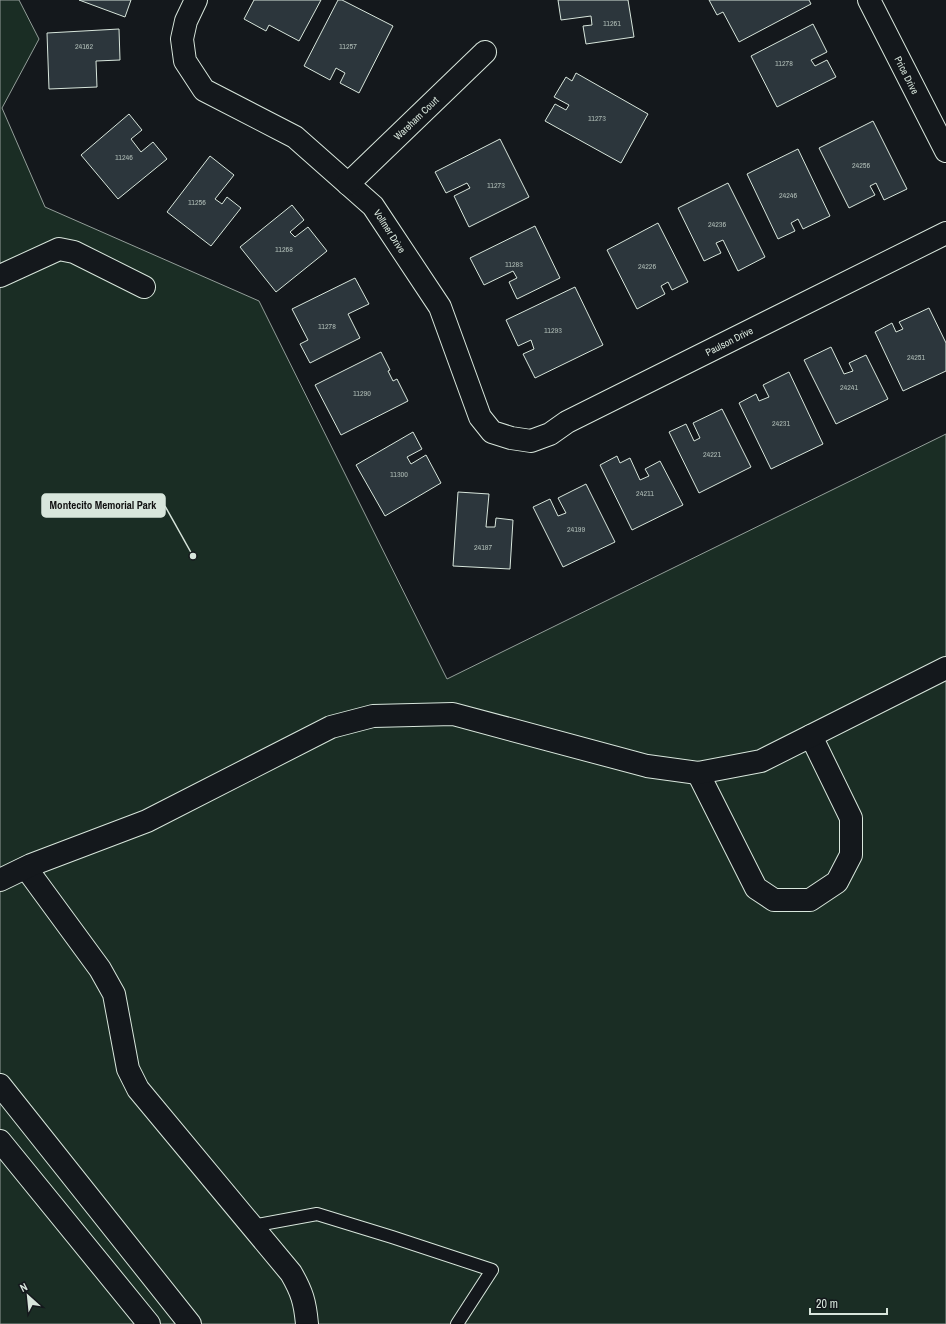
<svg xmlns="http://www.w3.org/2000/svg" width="946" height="1324" viewBox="0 0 946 1324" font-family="'Archivo Narrow',sans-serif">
	<rect width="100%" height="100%" fill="#14181c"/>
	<polygon fill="#1a2d24" stroke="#939e99" points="0,0 19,0 39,39 2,108 45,207 259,301 447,679 946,434 946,1324 0,1324"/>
	<g fill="#2c363c" stroke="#d8e6dc">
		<polygon points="79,0 131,0 125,17"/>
		<polygon points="254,0 321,0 299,41 269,25 266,31 244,19"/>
		<polygon points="338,0 342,0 393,26 359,93 340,83 345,73 336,68 330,80 304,66"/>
		<polygon points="558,0 628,0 634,37 586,44 583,26 592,25 591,16 561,20"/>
		<polygon points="709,0 809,0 811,4 739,42 723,12 717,15"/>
		<polygon points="813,24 827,52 811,60 815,66 827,60 836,77 777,107 751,56"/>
		<polygon points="119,29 120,60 96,61 97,87 49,89 47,33"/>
		<polygon points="576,73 648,114 621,163 545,121 555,104 566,110 569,105 554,97 566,77 572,81"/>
		<polygon points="129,114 142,130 131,139 141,152 153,142 167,159 118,199 81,155"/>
		<polygon points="873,121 907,189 884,200 876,183 870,186 875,195 849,208 819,148"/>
		<polygon points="500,139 529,197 469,227 454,196 470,188 467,183 446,193 435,172"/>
		<polygon points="798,149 830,216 803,229 798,219 791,223 795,231 778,239 747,174"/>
		<polygon points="210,156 234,175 215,199 222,204 227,197 241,208 211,246 167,212"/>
		<polygon points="728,183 765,257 738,271 723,240 716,243 721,253 704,261 678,208"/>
		<polygon points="292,205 304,220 290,232 295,237 308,227 327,251 276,292 240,247"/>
		<polygon points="658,223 688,282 672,290 668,282 661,286 665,294 637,309 607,250"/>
		<polygon points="535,226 560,278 517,299 509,282 517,278 513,271 484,285 470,258"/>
		<polygon points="355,278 369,304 348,314 360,338 310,363 300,344 308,340 292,309"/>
		<polygon points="575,287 603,345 535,378 523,354 534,349 531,340 518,346 506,320"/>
		<polygon points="929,308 946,343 946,371 903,391 875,332 892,323 896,332 903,329 899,322"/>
		<polygon points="831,347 844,374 853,371 849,363 866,355 888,399 836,424 804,360"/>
		<polygon points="381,352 390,370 388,371 393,381 397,379 408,401 341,435 315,385"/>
		<polygon points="789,372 823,444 771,469 739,403 756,394 759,401 769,397 763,385"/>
		<polygon points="722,409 751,467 699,493 669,432 686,424 694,441 700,438 693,423"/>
		<polygon points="413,432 422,449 407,457 411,464 426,455 441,483 385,516 356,465"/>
		<polygon points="617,456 620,463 630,458 640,480 649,476 645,469 660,461 683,505 632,530 600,465"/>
		<polygon points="586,484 615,542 563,567 533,507 550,499 558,516 566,513 558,498"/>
		<polygon points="458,492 489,494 486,527 495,527 496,518 513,520 510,569 453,566"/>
	</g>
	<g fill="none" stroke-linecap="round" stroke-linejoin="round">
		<defs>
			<polyline id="service" points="252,1226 317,1214 392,1237 492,1270 457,1324"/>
			<g id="minor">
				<polyline points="196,0 186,21 182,39 185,61 204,90 295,137 373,206 440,307 480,417 492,432 511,438 531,441 550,434 567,422 946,233"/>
				<polyline points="869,0 946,151"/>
				<polyline points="348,184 485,52"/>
				<polyline points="0,276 59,249 74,252 144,287"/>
				<polyline points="698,773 756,888 774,900 810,900 837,882 851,855 851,818 811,736"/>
				<path d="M26 868 100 969 114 994 128 1069 138 1089 291 1273C302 1292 305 1302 307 1324"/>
				<polyline points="0,880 31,865 147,821 331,727 373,716 453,714 647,766 698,773 761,761 946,668"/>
				<polyline points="0,1085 190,1324"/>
				<polyline points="0,1141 149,1324"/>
			</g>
		</defs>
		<use href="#service" stroke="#d8e6dc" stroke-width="14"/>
		<use href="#minor" stroke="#d8e6dc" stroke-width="24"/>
		<use href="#service" stroke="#14181c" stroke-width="12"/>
		<use href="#minor" stroke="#14181c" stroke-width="22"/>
	</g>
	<g text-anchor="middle" stroke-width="3" stroke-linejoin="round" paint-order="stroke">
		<g font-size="8" fill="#adbab4">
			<text x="612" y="26">11261</text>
			<text x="84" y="49">24162</text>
			<text x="348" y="49">11257</text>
			<text x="784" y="66">11278</text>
			<text x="597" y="121">11273</text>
			<text x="124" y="160">11246</text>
			<text x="861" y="168">24256</text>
			<text x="496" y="188">11273</text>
			<text x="788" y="198">24246</text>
			<text x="197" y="205">11256</text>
			<text x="717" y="227">24236</text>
			<text x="284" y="252">11268</text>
			<text x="514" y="267">11283</text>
			<text x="647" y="269">24226</text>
			<text x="327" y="329">11278</text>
			<text x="553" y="333">11293</text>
			<text x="916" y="360">24251</text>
			<text x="849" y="390">24241</text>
			<text x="362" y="396">11290</text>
			<text x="781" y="426">24231</text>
			<text x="712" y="457">24221</text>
			<text x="399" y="477">11300</text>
			<text x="645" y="496">24211</text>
			<text x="576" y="532">24199</text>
			<text x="483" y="550">24187</text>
		</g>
		<g font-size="10" fill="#d8e6dc" stroke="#14181c">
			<text transform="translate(907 75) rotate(63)" y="4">Price Drive</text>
			<text transform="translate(416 118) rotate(-44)" y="4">Wareham Court</text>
			<text transform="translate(390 231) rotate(57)" y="4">Vollmer Drive</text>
			<text transform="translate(729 341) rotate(-27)" y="4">Paulson Drive</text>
		</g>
	</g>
	<path fill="none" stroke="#d8e6dc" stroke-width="1.5" d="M193 556L165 506"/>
	<circle fill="#d8e6dc" stroke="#14181c" stroke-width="1.5" cx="193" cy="556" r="4"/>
	<rect fill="#d8e6dc" stroke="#d8e6dc" stroke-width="1.5" x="42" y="494" width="123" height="23" rx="4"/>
	<g font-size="11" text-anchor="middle" font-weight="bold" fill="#111">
		<text x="103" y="509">Montecito Memorial Park</text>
	</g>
	<g transform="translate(28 1296) rotate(333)" stroke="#14181c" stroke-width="3" paint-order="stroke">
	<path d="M0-3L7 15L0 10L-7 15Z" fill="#d8e6dc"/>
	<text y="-6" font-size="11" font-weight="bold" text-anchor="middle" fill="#d8e6dc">N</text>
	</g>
	<path d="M810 1308v6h77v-6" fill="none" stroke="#d8e6dc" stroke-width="2"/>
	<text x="816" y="1308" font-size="12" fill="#d8e6dc" stroke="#14181c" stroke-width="3" paint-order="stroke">20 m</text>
</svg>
